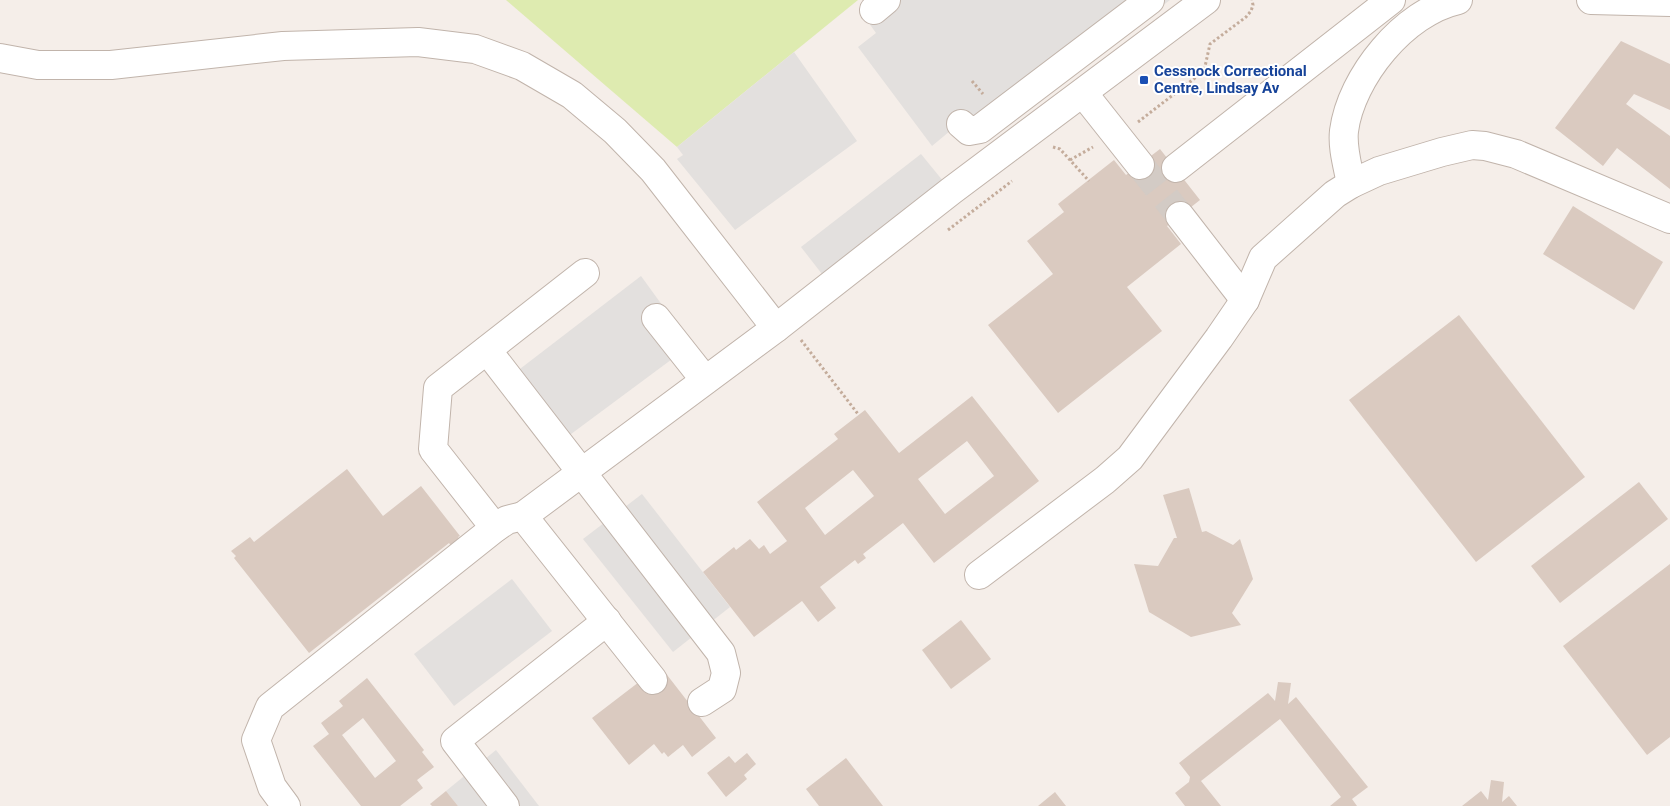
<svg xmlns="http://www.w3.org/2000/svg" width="1670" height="806" viewBox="0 0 1670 806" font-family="Roboto,sans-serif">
	<rect width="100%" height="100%" fill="#f5eee9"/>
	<polygon fill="#deebb0" points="506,0 858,0 677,147"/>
	<g fill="#e3e0de">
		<polygon points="876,0 1170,0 984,140 950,131 932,146 858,47 876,33 861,12"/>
		<polygon points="794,52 857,141 735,230 677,159 683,155 677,147"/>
		<polygon points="921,154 943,181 822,274 801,247"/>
		<polygon points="641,276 691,345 567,437 516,372"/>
		<polygon points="642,494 730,607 673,652 583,539"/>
		<polygon points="512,579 552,631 454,706 414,654"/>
		<polygon points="496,750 539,806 458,806 446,791"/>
	</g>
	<g fill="#dacac0" fill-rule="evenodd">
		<polygon points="1621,41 1670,64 1670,110 1634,94 1626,104 1670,136 1670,189 1617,148 1603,166 1555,128"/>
		<polygon points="1160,149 1200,200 1167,226 1181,244 1127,287 1162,331 1058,413 988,325 1053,274 1027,241 1064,212 1058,204 1114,160 1126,175"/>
		<polygon points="1573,206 1663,262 1634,310 1543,254"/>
		<polygon points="1459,315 1585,477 1476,562 1349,400"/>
		<path d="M972 396 1039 481 934 563 903 523 863 554 866 558 858 564 855 560 820 587 836 608 818 622 802 601 754 637 703 572 734 547 736 550 750 539 759 549 764 545 770 554 787 541 757 502 838 439 834 434 865 410 899 453ZM967 441 994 476 945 514 918 479ZM853 470 874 496 825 535 805 508Z"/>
		<polygon points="347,469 383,516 421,486 460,536 458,537 463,543 454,550 449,543 309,653 234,558 236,556 231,551 250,537 254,542"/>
		<polygon points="1639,482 1668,519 1560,603 1531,566"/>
		<polygon points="1189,488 1202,532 1206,531 1233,545 1240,539 1253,579 1232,613 1241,625 1191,637 1149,612 1134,564 1158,566 1174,538 1177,538 1163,495"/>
		<polygon points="1670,564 1670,737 1647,755 1563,646"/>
		<polygon points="961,620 991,659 951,689 922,650"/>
		<polygon points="664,671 716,738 692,757 683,745 668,757 664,752 662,754 654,744 629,765 592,718 639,682 644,688"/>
		<path d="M367 678 424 750 422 752 434 767 417 780 423 788 400 806H361L313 746 329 734 321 723 343 706 339 701ZM363 718 396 761 375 778 342 735Z"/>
		<polygon points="1278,682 1291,683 1288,704 1296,697 1368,787 1352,799 1357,806 1330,806 1341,797 1280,719 1201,781 1221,806 1185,806 1175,793 1189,782 1190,777 1179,763 1268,693 1275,701"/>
		<polygon points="747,753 756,764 744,775 747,779 726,797 707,773 729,756 735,763"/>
		<polygon points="846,758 883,806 819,806 806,789"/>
		<polygon points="1491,780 1504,782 1502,802 1509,796 1517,806 1462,806 1481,791 1488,800"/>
		<polygon points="446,791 458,806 432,806 430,804"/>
		<polygon points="1055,792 1066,806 1038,806"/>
	</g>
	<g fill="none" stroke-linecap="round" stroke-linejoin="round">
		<polyline stroke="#d3cbc5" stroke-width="28" stroke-dasharray="28 14" stroke-linecap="butt" points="1140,165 1180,216"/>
		<defs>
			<g id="minor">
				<polyline points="1591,0 1670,2"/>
				<polyline points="874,10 886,0"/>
				<polyline points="0,58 38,65 111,65 283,46 418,42 475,49 522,66 572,95 615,131 653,170 776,328"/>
				<polyline points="1083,93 1140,165"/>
				<polyline points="961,124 969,131 980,129 1150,0"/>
				<polyline points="1176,168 1391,0"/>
				<path d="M1351 184C1348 167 1342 148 1344 131 1351 77 1404 12 1458 0"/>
				<polyline points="1180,216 1245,300"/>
				<polyline points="656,318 705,380"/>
				<polyline points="487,350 721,653 726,673 722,689 702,702"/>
				<polyline points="523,516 776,328 951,191 1206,0"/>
				<polyline points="495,528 433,449 438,388 585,273"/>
				<polyline points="979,575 1105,480 1130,458 1219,338 1245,300 1263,258 1335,194 1351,184 1379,171 1442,152 1472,145 1485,146 1516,154 1670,219"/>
				<polyline points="286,806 272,787 256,740 270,707 495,528 507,520 523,516 653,680"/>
				<polyline points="505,806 455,741 607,621"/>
			</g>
		</defs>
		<use href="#minor" stroke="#c1b4ab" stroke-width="30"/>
		<g stroke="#c4ac9b" stroke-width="3" stroke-dasharray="2.5 2.5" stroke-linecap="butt">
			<polyline points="972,81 983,94"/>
			<polyline points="1138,122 1204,71 1210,44 1246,17 1251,11 1253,5 1252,0"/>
			<polyline points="1053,147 1060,149 1089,181"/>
			<polyline points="1070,160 1093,147"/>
			<polyline points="948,230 1012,181"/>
			<polyline points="801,340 858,414"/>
		</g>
		<use href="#minor" stroke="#fff" stroke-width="28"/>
	</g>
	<rect fill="#1a4fb4" stroke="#fff" stroke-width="2" x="1139" y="75" width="10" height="10" rx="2.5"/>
	<g text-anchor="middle" stroke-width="4" stroke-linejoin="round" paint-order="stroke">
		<g font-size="15" font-weight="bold" fill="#164399" stroke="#fff" text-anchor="start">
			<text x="1154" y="76">Cessnock Correctional<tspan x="1154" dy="17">Centre, Lindsay Av</tspan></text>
		</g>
	</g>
</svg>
